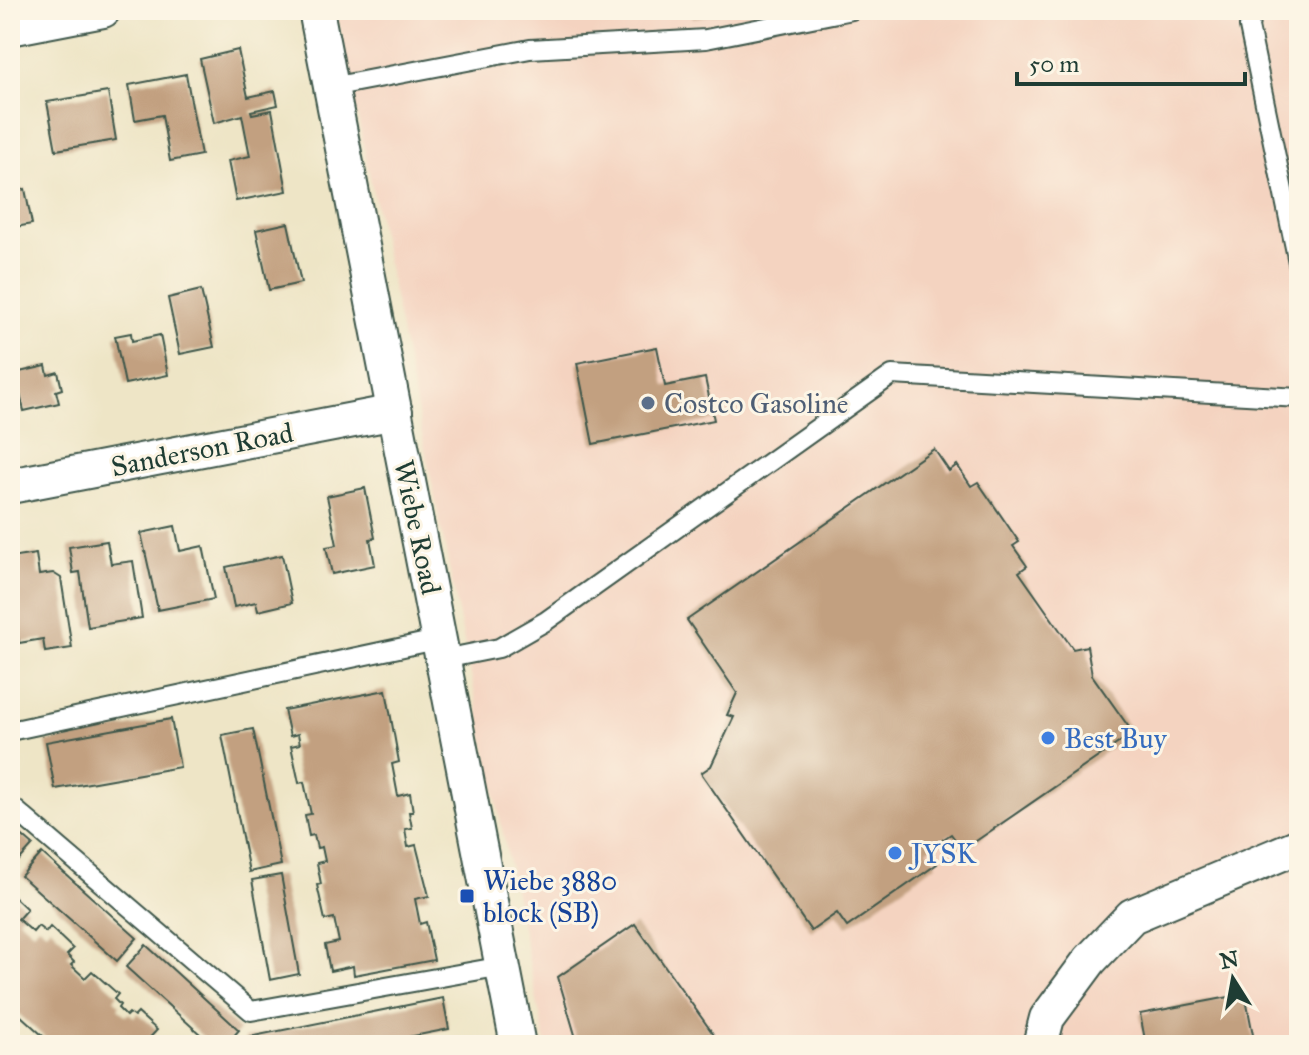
<svg xmlns="http://www.w3.org/2000/svg" width="1309" height="1055" viewBox="0 0 1309 1055" font-family="'IM FELL Great Primer',serif">
	<rect width="100%" height="100%" fill="#fcf5e5"/>
	<filter id="ink" filterUnits="userSpaceOnUse"><feTurbulence type="fractalNoise" baseFrequency=".0125" numOctaves="2"/><feDisplacementMap in="SourceGraphic" scale="16" xChannelSelector="R" yChannelSelector="G"/><feConvolveMatrix kernelMatrix="1 2 1 2 8 2 1 2 1" color-interpolation-filters="sRGB"/></filter>
	<filter id="wash" filterUnits="userSpaceOnUse"><feTurbulence type="fractalNoise" baseFrequency=".006" numOctaves="4" result="noise"/><feDisplacementMap in="SourceGraphic" scale="32" xChannelSelector="R" yChannelSelector="G"/><feGaussianBlur stdDeviation="1.8" result="paint"/><feColorMatrix in="noise" values="0 0 0 0 0 0 0 0 0 0 0 0 0 0 0 0 0 1.4 0 .05"/><feComposite in="paint" operator="in"/></filter>
	<g filter="url(#wash)">
		<rect width="100%" height="100%" fill="#eee5c6"/>
		<polygon fill="#f4d3c0" points="336,10 1299,10 1299,1045 546,1045"/>
		<g id="blocks">
			<g fill="#c2a080">
				<polygon points="691,10 726,10 726,12 693,18"/>
				<polygon points="238,50 248,97 275,91 278,105 251,111 252,114 272,110 287,191 236,201 228,161 250,156 242,115 214,123 200,59"/>
				<polygon points="186,74 201,155 170,161 162,115 135,120 129,85"/>
				<polygon points="108,92 116,140 56,150 47,102"/>
				<polygon points="25,189 32,224 10,228 10,192"/>
				<polygon points="288,223 301,283 269,290 256,230"/>
				<polygon points="201,290 214,347 180,354 168,298"/>
				<polygon points="131,333 132,341 160,335 168,375 125,384 115,336"/>
				<polygon points="657,347 665,386 705,378 714,420 593,444 577,363"/>
				<polygon points="46,366 48,375 58,372 62,389 56,391 59,403 24,411 15,373"/>
				<polygon points="934,449 949,471 957,465 971,486 978,482 1019,542 1013,546 1027,566 1019,572 1073,649 1087,646 1092,675 1133,733 963,850 951,834 927,850 937,864 847,927 837,913 811,931 701,773 711,766 734,717 727,715 737,693 687,620"/>
				<polygon points="365,488 375,538 370,539 375,565 332,574 326,547 337,545 327,496"/>
				<polygon points="175,526 180,551 203,546 214,599 158,610 141,533"/>
				<polygon points="107,541 111,564 133,561 142,618 88,627 80,572 73,573 69,547"/>
				<polygon points="36,554 39,575 53,573 61,578 72,648 45,652 43,639 19,643 10,590 10,558"/>
				<polygon points="282,555 292,603 258,611 256,602 234,607 226,567"/>
				<polygon points="386,690 399,762 392,764 398,796 410,793 413,812 409,812 412,828 405,829 408,847 416,845 429,896 415,899 420,924 426,922 434,960 354,975 353,966 330,971 325,945 339,942 334,918 325,920 317,885 321,884 317,863 325,861 322,847 317,848 314,835 309,836 305,815 311,814 304,782 299,783 291,746 300,744 298,734 290,736 284,710"/>
				<polygon points="171,719 180,767 55,789 46,742"/>
				<polygon points="253,729 281,865 249,872 222,735"/>
				<polygon points="10,825 33,845 12,868 10,866"/>
				<polygon points="42,853 137,938 117,961 21,876"/>
				<polygon points="281,875 299,974 270,980 252,880"/>
				<polygon points="10,893 27,909 18,919 33,932 38,926 46,932 50,927 73,949 67,955 74,962 71,965 85,978 92,971 118,994 114,999 120,1005 118,1008 126,1016 129,1013 134,1017 138,1013 157,1030 143,1045 53,1045 10,1006"/>
				<polygon points="635,924 721,1045 578,1045 558,977"/>
				<polygon points="146,945 239,1030 226,1045 212,1045 126,967"/>
				<polygon points="1245,994 1255,1045 1146,1045 1140,1014"/>
				<polygon points="443,998 449,1029 368,1045 245,1045 244,1038"/>
			</g>
		</g>
	</g>
	<g filter="url(#ink)">
		<use href="#blocks" fill-opacity="0" stroke="#3e564a" stroke-width="2"/>
		<g fill="none" stroke-linecap="round" stroke-linejoin="round">
			<defs>
				<g id="service">
					<polyline points="1252,10 1249,27 1299,267"/>
					<polyline points="331,87 530,49 706,39 852,10"/>
					<polyline points="444,659 499,648 546,621 892,375 1299,398"/>
					<polyline points="10,731 441,639"/>
					<polyline points="10,805 251,1011 503,966"/>
				</g>
				<g id="minor">
					<polyline points="316,10 518,1045"/>
					<polyline points="10,28 103,10"/>
					<polyline points="10,486 395,412"/>
					<polyline points="1040,1045 1047,1018 1090,960 1132,916 1299,846"/>
				</g>
			</defs>
			<use href="#service" stroke="#3e564a" stroke-width="22"/>
			<use href="#minor" stroke="#3e564a" stroke-width="38"/>
			<use href="#service" stroke="#fff" stroke-width="18"/>
			<use href="#minor" stroke="#fff" stroke-width="34"/>
		</g>
	</g>
	<circle fill="#5c6f8a" stroke="#fcf5e5" stroke-width="3" cx="648" cy="403" r="8"/>
	<g fill="#3f7fe0" stroke="#fcf5e5" stroke-width="3">
		<circle cx="1048" cy="738" r="8"/>
		<circle cx="895" cy="853" r="8"/>
	</g>
	<rect fill="#1a4fb4" stroke="#fcf5e5" stroke-width="3" x="459" y="888" width="16" height="16" rx="4"/>
	<g text-anchor="middle" stroke-width="6" stroke-linejoin="round" paint-order="stroke">
		<g font-size="28" fill="#4e5e75" stroke="#fcf5e5" text-anchor="start">
			<text x="664" y="413">Costco Gasoline</text>
		</g>
		<g font-size="28" fill="#1f3d34" stroke="#fcf5e5">
			<text transform="translate(202 449) rotate(-11)" y="10">Sanderson Road</text>
			<text transform="translate(418 527) rotate(78)" y="10">Wiebe Road</text>
		</g>
		<g font-size="28" fill="#366cbe" stroke="#fcf5e5" text-anchor="start">
			<text x="1064" y="748">Best Buy</text>
			<text x="911" y="863">JYSK</text>
		</g>
		<g font-size="28" fill="#164399" stroke="#fcf5e5" text-anchor="start">
			<text x="483" y="890">Wiebe 3880<tspan x="483" dy="32">block (SB)</tspan></text>
		</g>
	</g>
	<rect width="1309" height="1055" fill="none" stroke="#fcf5e5" stroke-width="40"/>
	<g transform="translate(1233 979) rotate(349)" stroke="#fcf5e5" stroke-width="6" paint-order="stroke">
	<path d="M0-6L14 30L0 20L-14 30Z" fill="#1f3d34"/>
	<text y="-12" font-size="22" font-weight="bold" text-anchor="middle" fill="#1f3d34">N</text>
	</g>
	<path d="M1017 72v12h228v-12" fill="none" stroke="#1f3d34" stroke-width="4"/>
	<text x="1029" y="72" font-size="24" fill="#1f3d34" stroke="#fcf5e5" stroke-width="6" paint-order="stroke">50 m</text>
</svg>
